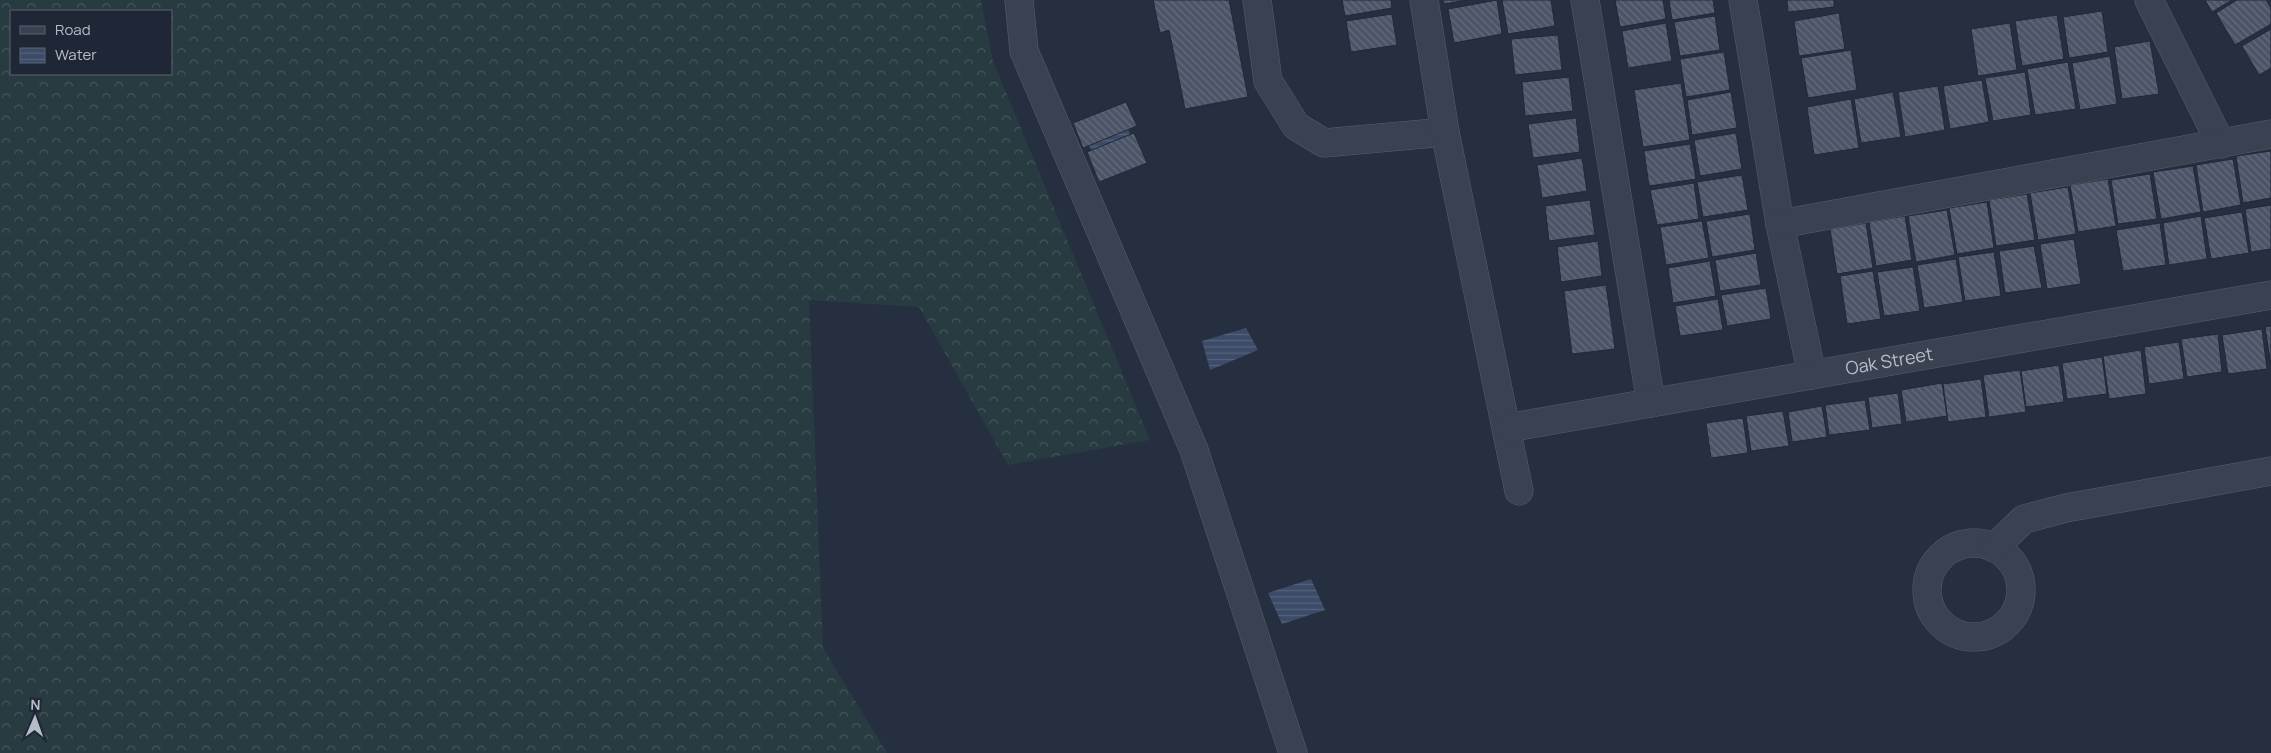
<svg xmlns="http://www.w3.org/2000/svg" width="2271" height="753" viewBox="0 0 2271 753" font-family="Manrope,sans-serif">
	<defs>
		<pattern id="forest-crowns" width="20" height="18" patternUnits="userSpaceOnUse" patternTransform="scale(1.25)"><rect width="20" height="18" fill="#283b41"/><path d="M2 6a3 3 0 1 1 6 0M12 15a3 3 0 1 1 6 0" fill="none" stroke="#45555b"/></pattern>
		<pattern id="water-rules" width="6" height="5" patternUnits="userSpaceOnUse" patternTransform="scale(1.25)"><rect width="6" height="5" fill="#3c4b68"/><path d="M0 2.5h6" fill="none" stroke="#56637c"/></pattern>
		<pattern id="building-back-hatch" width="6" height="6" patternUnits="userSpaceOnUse" patternTransform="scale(1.25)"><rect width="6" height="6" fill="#4c5568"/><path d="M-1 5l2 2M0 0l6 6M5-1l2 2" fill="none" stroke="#646c7c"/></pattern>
	</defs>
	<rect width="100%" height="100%" fill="#262f40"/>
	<path fill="url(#forest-crowns)" fill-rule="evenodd" d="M0 0H981L993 61 1150 440 1008 465 919 307 809 300 823 648 887 753H0ZM11 11H171V74H11Z"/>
	<g fill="url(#water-rules)">
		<polygon points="1126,119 1133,147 1097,161 1085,138"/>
		<polygon points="1246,328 1258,350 1210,370 1202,341"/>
		<polygon points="1311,579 1325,610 1282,624 1268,593"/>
	</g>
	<g fill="url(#building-back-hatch)" stroke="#212837">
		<polygon points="1153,0 1229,0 1248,97 1185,109 1169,30 1160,33"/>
		<polygon points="1342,0 1391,0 1392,8 1345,16"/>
		<polygon points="1443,0 1468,0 1444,4"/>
		<polygon points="1497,0 1502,34 1454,43 1448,9"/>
		<polygon points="1502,0 1551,0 1555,26 1508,34"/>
		<polygon points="1615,0 1663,0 1666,19 1620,27"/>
		<polygon points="1669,0 1713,0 1715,13 1672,20"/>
		<polygon points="1787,0 1834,0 1834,7 1788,12"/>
		<polygon points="2205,0 2232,0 2212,12"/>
		<polygon points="2237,0 2266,0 2271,8 2271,24 2235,45 2216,13"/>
		<polygon points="2102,11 2108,52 2069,58 2063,17"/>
		<polygon points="1839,13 1845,49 1799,56 1794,21"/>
		<polygon points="1392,14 1397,45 1351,52 1346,21"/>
		<polygon points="2057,15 2064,59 2022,66 2015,21"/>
		<polygon points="1715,16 1720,50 1680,56 1674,22"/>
		<polygon points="1666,23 1672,61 1628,68 1622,31"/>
		<polygon points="2010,23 2017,70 1978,76 1971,29"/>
		<polygon points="2271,29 2271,68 2259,75 2242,46"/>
		<polygon points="1558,35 1562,70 1515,75 1511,39"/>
		<polygon points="2150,41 2159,94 2122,99 2114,47"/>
		<polygon points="1851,50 1857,90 1808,98 1801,58"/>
		<polygon points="1724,52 1730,90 1686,97 1680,59"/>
		<polygon points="2110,56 2117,104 2080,110 2072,63"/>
		<polygon points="2068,62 2076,109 2035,115 2027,69"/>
		<polygon points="2025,72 2031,115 1993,121 1985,78"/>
		<polygon points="1569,77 1573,111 1525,116 1522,82"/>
		<polygon points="1982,80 1989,122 1950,129 1943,86"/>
		<polygon points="1681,83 1690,140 1643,147 1634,90"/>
		<polygon points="1938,86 1945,130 1905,137 1898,92"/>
		<polygon points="1731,92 1737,128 1692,135 1687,100"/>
		<polygon points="1893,92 1901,137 1861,143 1854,99"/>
		<polygon points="1851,99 1859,148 1814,155 1807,107"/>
		<polygon points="1126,102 1137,126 1083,148 1073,123"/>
		<polygon points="1576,118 1580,152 1533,158 1528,124"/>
		<polygon points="1134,133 1147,163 1099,182 1087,152"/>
		<polygon points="1736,133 1742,169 1700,176 1694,140"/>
		<polygon points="1690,144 1696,179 1649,186 1644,151"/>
		<polygon points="2271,151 2271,198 2243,203 2236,156"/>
		<polygon points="1582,158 1587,191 1542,198 1537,165"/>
		<polygon points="2233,159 2241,205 2203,212 2196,165"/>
		<polygon points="2193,166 2201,212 2161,219 2153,172"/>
		<polygon points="2150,174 2157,219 2118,224 2111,180"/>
		<polygon points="1742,175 1748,210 1703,217 1697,182"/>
		<polygon points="2108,179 2116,226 2078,232 2070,185"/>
		<polygon points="1694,183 1699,219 1657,225 1650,190"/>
		<polygon points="2068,187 2076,234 2038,240 2030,193"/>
		<polygon points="2027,194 2035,240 1996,246 1989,200"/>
		<polygon points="1590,200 1595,235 1549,241 1545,206"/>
		<polygon points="1987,202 1994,248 1957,254 1949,208"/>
		<polygon points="2271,205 2271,249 2251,252 2245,209"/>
		<polygon points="1947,210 1955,255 1916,262 1908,216"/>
		<polygon points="2242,212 2249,253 2211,259 2204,218"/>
		<polygon points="1750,214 1755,250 1712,257 1706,221"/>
		<polygon points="1905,216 1912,260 1876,266 1869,222"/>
		<polygon points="2201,216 2207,259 2169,265 2163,223"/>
		<polygon points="1702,221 1709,258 1666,265 1660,227"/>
		<polygon points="1866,223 1873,268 1837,274 1830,229"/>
		<polygon points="2160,223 2166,265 2123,271 2116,230"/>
		<polygon points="2074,239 2081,284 2047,289 2040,244"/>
		<polygon points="1598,241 1602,276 1561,282 1557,247"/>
		<polygon points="2034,246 2042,288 2005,293 1999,251"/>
		<polygon points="1994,252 2001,296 1965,301 1958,257"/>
		<polygon points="1756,253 1761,285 1720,291 1715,260"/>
		<polygon points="1956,259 1963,302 1924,308 1917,265"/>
		<polygon points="1710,261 1716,296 1673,303 1668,268"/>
		<polygon points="1913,267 1920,311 1884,316 1877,272"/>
		<polygon points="1873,271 1881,319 1847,324 1840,276"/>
		<polygon points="1606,285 1615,349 1572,354 1564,291"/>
		<polygon points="1766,288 1771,319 1727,326 1721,295"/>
		<polygon points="1718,299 1723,330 1680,336 1675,306"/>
		<polygon points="2271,326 2271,366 2265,327"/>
		<polygon points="2262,329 2267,369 2228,374 2222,335"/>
		<polygon points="2218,334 2222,372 2187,377 2181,339"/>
		<polygon points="2179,342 2184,379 2149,384 2144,347"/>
		<polygon points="2141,350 2146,394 2109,399 2103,356"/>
		<polygon points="2102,357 2107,394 2067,399 2062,363"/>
		<polygon points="2059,365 2064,402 2026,407 2021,371"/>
		<polygon points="2020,370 2026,412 1989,417 1983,375"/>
		<polygon points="1981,379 1986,417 1948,422 1943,384"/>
		<polygon points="1942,383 1947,416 1906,422 1901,390"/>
		<polygon points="1898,393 1902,424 1872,428 1868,397"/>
		<polygon points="1865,400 1870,430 1829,435 1825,405"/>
		<polygon points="1822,406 1827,437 1792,442 1788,412"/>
		<polygon points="1783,411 1789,446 1751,451 1746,416"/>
		<polygon points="1743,418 1748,453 1711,458 1706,423"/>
	</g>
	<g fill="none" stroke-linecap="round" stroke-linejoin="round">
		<defs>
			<g id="minor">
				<polyline points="1019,0 1024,51 1194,450 1293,753"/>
				<polyline points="1257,0 1268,81 1296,126 1324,143 1445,132"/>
				<polyline points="1424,0 1445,132 1519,491"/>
				<polyline points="1585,0 1651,403"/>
				<polyline points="1743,0 1780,224 1812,375"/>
				<polyline points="2149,0 2221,144"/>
				<polyline points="1780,224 2271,134"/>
				<path id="s1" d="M1507 428 2271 295"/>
				<circle cx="1974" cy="590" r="47"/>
				<polyline points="1994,548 2024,519 2066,508 2271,471"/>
			</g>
		</defs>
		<use href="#minor" stroke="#585f6d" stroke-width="29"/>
		<use href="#minor" stroke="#3a4150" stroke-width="28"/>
	</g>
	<g text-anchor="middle" stroke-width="4" stroke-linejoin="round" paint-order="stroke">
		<g font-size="18" fill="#b7bcca" stroke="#1f2635">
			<text dy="6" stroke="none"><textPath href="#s1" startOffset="388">Oak Street</textPath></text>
		</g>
	</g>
	<rect x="10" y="10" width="162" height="65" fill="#1f2635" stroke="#5c6271"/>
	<rect x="20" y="26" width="25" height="8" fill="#3a4150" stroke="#5c6271"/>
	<text x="55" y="35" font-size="15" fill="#b7bcca">Road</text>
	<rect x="20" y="48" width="25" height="15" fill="url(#water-rules)" stroke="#5c6271"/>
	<text x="55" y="60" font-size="15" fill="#b7bcca">Water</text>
	<g transform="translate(35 718) rotate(2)" stroke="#1f2635" stroke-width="4" paint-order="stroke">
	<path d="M0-4L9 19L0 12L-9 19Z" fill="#b7bcca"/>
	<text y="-8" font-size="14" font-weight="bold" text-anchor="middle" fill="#b7bcca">N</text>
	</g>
</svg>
